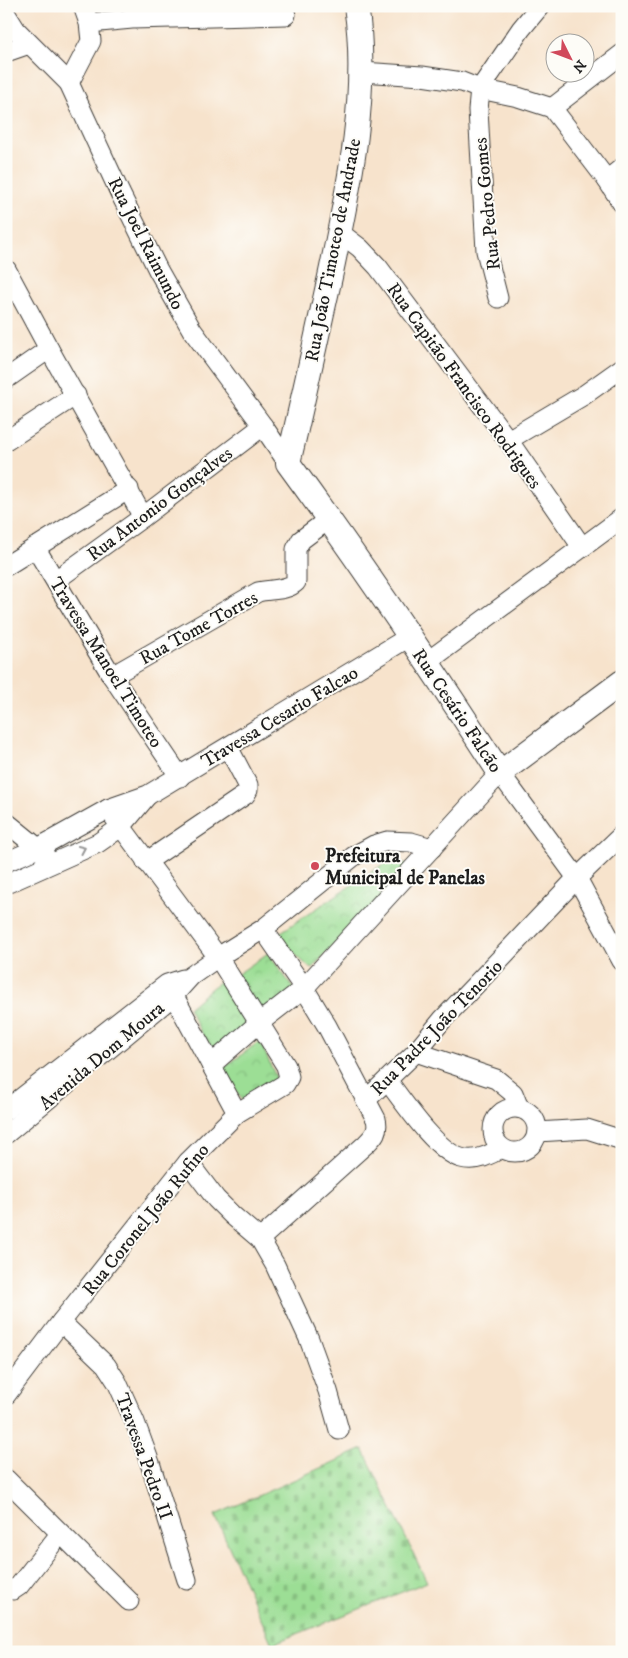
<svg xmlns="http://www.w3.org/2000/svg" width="628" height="1658" viewBox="0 0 628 1658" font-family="'IM FELL DW Pica',serif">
	<defs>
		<pattern id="cemetery-stones" width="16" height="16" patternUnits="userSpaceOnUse" patternTransform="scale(1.25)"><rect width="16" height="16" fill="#9cde95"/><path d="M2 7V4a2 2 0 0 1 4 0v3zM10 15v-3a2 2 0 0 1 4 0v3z" fill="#86be80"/></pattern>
		<pattern id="park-crowns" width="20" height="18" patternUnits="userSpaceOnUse" patternTransform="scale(1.25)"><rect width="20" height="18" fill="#9cde95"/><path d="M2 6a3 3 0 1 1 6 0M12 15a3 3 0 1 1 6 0" fill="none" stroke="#86be80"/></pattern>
	</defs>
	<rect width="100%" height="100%" fill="#fdfcf7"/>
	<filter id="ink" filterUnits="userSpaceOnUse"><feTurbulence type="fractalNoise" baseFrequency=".02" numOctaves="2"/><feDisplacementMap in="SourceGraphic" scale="10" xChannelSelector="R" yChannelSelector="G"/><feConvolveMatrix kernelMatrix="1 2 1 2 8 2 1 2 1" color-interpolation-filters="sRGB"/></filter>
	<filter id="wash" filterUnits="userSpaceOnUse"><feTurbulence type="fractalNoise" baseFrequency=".0096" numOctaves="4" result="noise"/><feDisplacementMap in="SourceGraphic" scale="20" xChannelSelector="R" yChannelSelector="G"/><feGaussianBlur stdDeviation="1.12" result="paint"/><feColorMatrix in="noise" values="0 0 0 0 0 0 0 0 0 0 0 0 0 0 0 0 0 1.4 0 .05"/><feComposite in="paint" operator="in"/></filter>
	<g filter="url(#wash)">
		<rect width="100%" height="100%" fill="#f7e3cc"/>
		<polygon fill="url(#cemetery-stones)" stroke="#5c7d58" points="363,1449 427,1582 272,1644 215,1515"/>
		<g fill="url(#park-crowns)" stroke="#5c7d58">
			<polygon points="394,857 411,867 311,969 275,936"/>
			<polygon points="268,953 296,992 262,1017 235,976"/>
			<polygon points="220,981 251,1026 212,1053 188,1008"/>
			<polygon points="260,1041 278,1082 244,1103 222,1069"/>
		</g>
	</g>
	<g filter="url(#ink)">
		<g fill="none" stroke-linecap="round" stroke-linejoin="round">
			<defs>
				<g id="minor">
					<polyline points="6,14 16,30 69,83 120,193 158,270 192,330 263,426 288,463"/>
					<polyline points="89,23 132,19 286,15"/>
					<polyline points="6,52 29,44"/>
					<polyline points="362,72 422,76 462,82 480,89 518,97 552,108 607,180 622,203"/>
					<polyline points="69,83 91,41 89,23 83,6"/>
					<polyline points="552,108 622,54"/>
					<polyline points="607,180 622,168"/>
					<polyline points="339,232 360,248 378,267 508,440 582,547"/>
					<polyline points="6,269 49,349 143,517"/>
					<polyline points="498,298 486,251 478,110 480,89 521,29 540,6"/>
					<polyline points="6,379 49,349"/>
					<polyline points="508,440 584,395 622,368"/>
					<polyline points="6,441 76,395"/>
					<polyline points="35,547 112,676 180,777"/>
					<polyline points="6,566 129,489"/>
					<polyline points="56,580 143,517 263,426"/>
					<polyline points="427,662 622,518"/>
					<path d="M112 676 258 592C270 589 287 591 296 582V549L301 540 329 519"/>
					<polyline points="6,822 38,848 45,855"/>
					<polyline points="6,862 38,848 108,809 148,795 409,637"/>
					<polyline points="146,862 245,795 248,790 248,785 228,747"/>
					<polyline points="6,884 98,843 121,827 147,796"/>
					<polyline points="168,985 237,1113"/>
					<polyline points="416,1052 496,1079 513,1093 519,1108"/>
					<polyline points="211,1065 259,1023 304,988 500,773 577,878 622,961"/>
					<path d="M387 1080C403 1101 436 1151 461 1158 475 1162 489 1156 501 1148"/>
					<polyline points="366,1100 416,1052 443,1019 577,878 622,835"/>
					<circle cx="515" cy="1130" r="22"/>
					<polyline points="6,1110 167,984 183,979"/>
					<polyline points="537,1132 587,1129 622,1140"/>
					<polyline points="6,1134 173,996 191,976 218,957 263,929 354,856 374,845 387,841 411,842 432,848"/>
					<polyline points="188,1162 216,1199 232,1215 260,1239 275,1265 309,1339 328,1391 339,1430"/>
					<path d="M260 1239 366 1144C374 1136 379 1131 376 1119L327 1026 304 988 263 929"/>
					<polyline points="61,1322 106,1365 117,1382 135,1422 150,1463 187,1580"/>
					<polyline points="6,1395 61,1322 188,1162 237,1113 285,1084 289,1077 286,1066 218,957 108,809"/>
					<polyline points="6,1479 129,1601"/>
					<polyline points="6,1588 13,1590 19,1586 60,1534"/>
				</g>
				<path id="major" d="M356 6C370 94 348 192 330 277 316 339 303 401 288 463 362 564 432 668 500 773L622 682"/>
			</defs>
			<use href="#minor" stroke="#3d3a36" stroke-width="21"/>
			<use href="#major" stroke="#3d3a36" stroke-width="26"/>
			<use href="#minor" stroke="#fff" stroke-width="19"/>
			<use href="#major" stroke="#fff" stroke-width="24"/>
		</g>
		<defs><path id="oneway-chevron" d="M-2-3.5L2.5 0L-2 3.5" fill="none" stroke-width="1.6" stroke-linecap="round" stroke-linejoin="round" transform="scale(1.25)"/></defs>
		<use stroke="#999" href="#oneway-chevron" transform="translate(82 849) rotate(-24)"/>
	</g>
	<circle fill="#d1495b" stroke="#fdfcf7" stroke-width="2" cx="315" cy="866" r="5"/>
	<g text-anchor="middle" stroke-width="4" stroke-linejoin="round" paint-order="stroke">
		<g font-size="19" fill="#1c1c1c" stroke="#fdfcf7">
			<text transform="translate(486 204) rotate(-96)" y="7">Rua Pedro Gomes</text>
			<text transform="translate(147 243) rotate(63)" y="7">Rua Joel Raimundo</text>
			<text transform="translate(332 250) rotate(-79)" y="7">Rua João Timoteo de Andrade</text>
			<text transform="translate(465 385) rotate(54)" y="7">Rua Capitão Francisco Rodrigues</text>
			<text transform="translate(159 503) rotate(-37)" y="7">Rua Antonio Gonçalves</text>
			<text transform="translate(198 627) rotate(-29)" y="7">Rua Tome Torres</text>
			<text transform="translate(107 662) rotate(58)" y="7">Travessa Manoel Timoteo</text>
			<text transform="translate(458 710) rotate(56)" y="7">Rua Cesário Falcão</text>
			<text transform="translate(279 716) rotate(-31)" y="7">Travessa Cesario Falcao</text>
			<text transform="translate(436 1027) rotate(-46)" y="7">Rua Padre João Tenorio</text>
			<text transform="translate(101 1055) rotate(-40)" y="7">Avenida Dom Moura</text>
			<text transform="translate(145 1219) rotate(-51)" y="7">Rua Coronel João Rufino</text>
			<text transform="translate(145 1456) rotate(70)" y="7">Travessa Pedro II</text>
		</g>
		<g font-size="19" font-weight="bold" fill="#1c1c1c" stroke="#fdfcf7" text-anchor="start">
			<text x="325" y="862">Prefeitura<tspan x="325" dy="22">Municipal de Panelas</tspan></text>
		</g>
	</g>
	<rect width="628" height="1658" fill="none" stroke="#fdfcf7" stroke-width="25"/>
	<g transform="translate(570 58) rotate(132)"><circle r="24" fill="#fdfcf7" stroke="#a3a29f"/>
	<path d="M0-4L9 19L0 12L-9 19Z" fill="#d1495b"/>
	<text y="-8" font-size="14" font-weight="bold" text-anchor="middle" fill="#1c1c1c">N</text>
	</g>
</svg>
